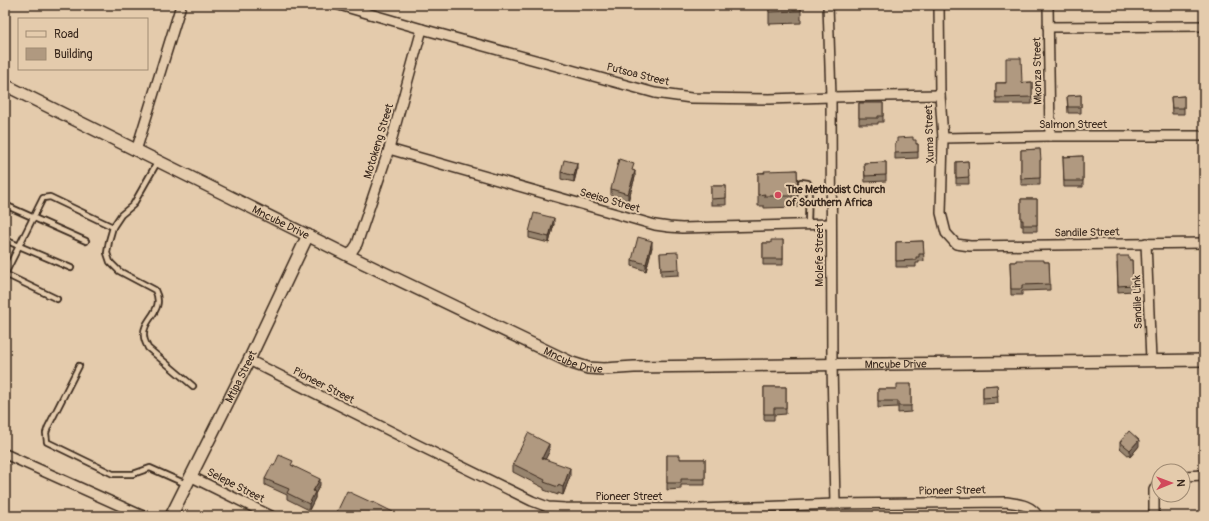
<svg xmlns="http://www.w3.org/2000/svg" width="1209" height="521" viewBox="0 0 1209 521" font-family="Pangolin,sans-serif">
	<rect width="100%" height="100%" fill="#e4cbac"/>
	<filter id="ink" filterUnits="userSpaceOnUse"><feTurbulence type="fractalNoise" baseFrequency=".025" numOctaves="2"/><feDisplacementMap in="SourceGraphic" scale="8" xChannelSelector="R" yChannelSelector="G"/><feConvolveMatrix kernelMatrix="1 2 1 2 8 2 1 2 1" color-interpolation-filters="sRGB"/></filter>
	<g filter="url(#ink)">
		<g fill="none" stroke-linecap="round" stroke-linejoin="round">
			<defs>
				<g id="service">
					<path d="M158 161 133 205 121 215 113 227 109 241 107 253 110 262 119 271 155 290C166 311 142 319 144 336 144 341 147 345 148 348L193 386"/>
					<polyline points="801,182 808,183 809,186 808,224"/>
					<polyline points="5,205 86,241"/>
					<polyline points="5,240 71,268"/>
					<polyline points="5,274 43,198 50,197 113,227"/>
					<polyline points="5,274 57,299"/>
					<polyline points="79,366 48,427 46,433 47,442 113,474 133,474 150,468 186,484"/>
				</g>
				<g id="minor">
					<polyline points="339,5 422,29 655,93 691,98 769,99 831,97 940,95"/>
					<polyline points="828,5 831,97 832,365 835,504"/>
					<polyline points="939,5 940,95 943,138 941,213 946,233 956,244 970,246 1204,243"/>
					<polyline points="1048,5 1050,136"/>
					<polyline points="1048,27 1204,26"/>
					<polyline points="943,138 1050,136 1204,136"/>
					<polyline points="389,149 655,225 669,227 682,228 831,224"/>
					<polyline points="136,151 181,5"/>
					<polyline points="1146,243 1151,360"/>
					<polyline points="349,256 357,244 389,149 422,29"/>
					<path d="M249 360 416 444 532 501 548 507 565 508 700 509 835 504 1006 502C1018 504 1030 504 1038 516"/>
					<polyline points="5,454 143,516"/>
					<polyline points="190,476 271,516"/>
					<polyline points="1183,476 1204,475"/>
					<polyline points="1154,516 1154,490 1159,481"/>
				</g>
				<g id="tertiary">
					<path id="s1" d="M5 85 349 256 572 363 588 368 604 369 634 367 792 365 976 363 1204 360"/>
					<path id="s2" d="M171 516 249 360 308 235"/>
				</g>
			</defs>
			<use href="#service" stroke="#3b2a1e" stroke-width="8"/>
			<use href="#minor" stroke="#3b2a1e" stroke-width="12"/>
			<use href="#tertiary" stroke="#3b2a1e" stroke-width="14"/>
			<use href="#service" stroke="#e4cbac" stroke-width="4.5"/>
			<use href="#minor" stroke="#e4cbac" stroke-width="9"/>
			<use href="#tertiary" stroke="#e4cbac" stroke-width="11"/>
		</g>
		<g fill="#97846e" stroke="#3b2a1e">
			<polygon points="769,5 801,5 801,23 769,24"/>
			<polygon points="1032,82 1032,104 996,104 996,83"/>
			<polygon points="1081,95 1081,113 1068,113 1067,96"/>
			<polygon points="1184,96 1184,114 1172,114 1171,97"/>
			<polygon points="859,103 883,103 883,122 878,122 878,124 859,124"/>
			<polygon points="913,140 916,144 918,144 918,158 895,159 895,143"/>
			<polygon points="1040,149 1040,185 1021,185 1021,150"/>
			<polygon points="1083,156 1083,187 1064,187 1063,157"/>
			<polygon points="968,161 969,184 956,184 956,162"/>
			<polygon points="886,162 886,181 865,182 864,163"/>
			<polygon points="577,170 574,182 561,179 561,172"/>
			<polygon points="634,170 635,177 628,201 611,195 611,189"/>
			<polygon points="797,170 798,207 764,208 764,206 758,206 758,173"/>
			<rect x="711" y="186" width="15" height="19"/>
			<polygon points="1021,199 1037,199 1037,231 1023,231 1023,226 1021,226"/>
			<polygon points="554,224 549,243 529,238 529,232"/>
			<polygon points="783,240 783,265 763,265 763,243 771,243"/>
			<polygon points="923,241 924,261 919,261 919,263 916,263 916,267 896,267 896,242"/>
			<polygon points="652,247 646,271 632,266 632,260"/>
			<polygon points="660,253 679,269 679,275 661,276"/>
			<polygon points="1129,260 1132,260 1133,291 1118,292 1117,263"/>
			<polygon points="1010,262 1049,262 1050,290 1022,291 1022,295 1011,295"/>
			<polygon points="911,384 911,412 898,413 898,407 878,408 878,389 897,389"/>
			<polygon points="997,385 998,403 983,404 983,386"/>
			<polygon points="764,387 786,387 786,414 774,415 774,420 764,420"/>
			<polygon points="1120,442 1139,446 1130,457 1120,448"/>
			<polygon points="549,452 545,459 570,476 563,495 558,493 558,495 544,490 544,488 513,472 513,464"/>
			<polygon points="667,455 680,459 705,459 705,485 681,485 681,489 667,490"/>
			<polygon points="274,466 293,466 320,485 315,494 315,498 309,510 287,499 287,495 265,485 265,479"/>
		</g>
		<g fill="#7b6b5a" stroke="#3b2a1e">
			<polygon points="577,163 577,170 574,182 574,176"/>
			<polygon points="635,171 635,177 628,201 628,194"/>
			<polygon points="554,218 554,224 549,243 549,237"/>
			<polygon points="652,241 652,247 646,271 646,264"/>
			<polygon points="1139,440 1139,446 1130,457 1130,450"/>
			<polygon points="549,444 549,452 542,466 542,458"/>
			<polygon points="570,468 570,476 563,495 563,487"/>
			<polygon points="320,479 320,485 315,494 315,498 309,510 309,504 313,491"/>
		</g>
		<g fill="#b09980" stroke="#3b2a1e">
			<polygon points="769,5 801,5 801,11 769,12"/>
			<polygon points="1006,58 1021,58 1022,83 1032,82 1032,97 996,98 996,83 1006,83"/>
			<polygon points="1081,95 1081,107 1068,107 1067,96"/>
			<polygon points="1184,96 1184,108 1172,108 1171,97"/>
			<polygon points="859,103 883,103 883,116 878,116 878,118 859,118"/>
			<polygon points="913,137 913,140 916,140 916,144 918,144 918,152 895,153 895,143 897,142 897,138"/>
			<polygon points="1040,149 1041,160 1040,160 1040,178 1021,179 1021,150"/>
			<polygon points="1083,156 1083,181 1064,181 1063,157"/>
			<polygon points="619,159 634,164 632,170 635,171 628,194 611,189"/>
			<polygon points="564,160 577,163 574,176 561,172"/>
			<polygon points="968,161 969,177 956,178 956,162"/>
			<polygon points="886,162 886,175 865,176 864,163"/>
			<polygon points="797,170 798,196 764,196 765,194 758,195 758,173 765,173 764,171"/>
			<polygon points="711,186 726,186 726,198 711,199"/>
			<polygon points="1021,199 1037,199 1037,225 1023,225 1023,220 1021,220"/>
			<polygon points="534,213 554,218 549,237 529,232"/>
			<polygon points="638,237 652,241 646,264 632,260"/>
			<polygon points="771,240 783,240 783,259 763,259 763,243 771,243"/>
			<polygon points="923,241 924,254 919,254 919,257 916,257 916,260 896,261 896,242"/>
			<polygon points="678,252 679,269 661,270 660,253"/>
			<polygon points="1117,256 1129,256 1129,260 1132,260 1133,285 1118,286"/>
			<polygon points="1016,260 1044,260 1044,262 1049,262 1050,284 1022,285 1022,289 1011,289 1010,262 1016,262"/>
			<polygon points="897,384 911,384 911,406 898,406 898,401 878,401 878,389 897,389"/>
			<polygon points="997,385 998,397 983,398 983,386"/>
			<polygon points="764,387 786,387 786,408 774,408 774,414 764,414"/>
			<polygon points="1129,431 1139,440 1130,450 1120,442"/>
			<polygon points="528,433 549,444 542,458 570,468 563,487 558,485 558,487 544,482 545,480 513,464"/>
			<polygon points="279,455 293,461 291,465 320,479 313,491 315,492 309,504 287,493 289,489 265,479 272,465 274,466"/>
			<polygon points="667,455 680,455 680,459 705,459 705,479 681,479 681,483 667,483"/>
			<polygon points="347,491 373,503 373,502 393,512 391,516 335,516"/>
		</g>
	</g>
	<circle fill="#d1495b" stroke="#e4cbac" stroke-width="1.5" cx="778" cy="195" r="4"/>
	<g text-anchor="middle" stroke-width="4" stroke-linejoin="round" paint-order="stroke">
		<g font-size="11" fill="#3b2a1e" stroke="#e4cbac">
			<text transform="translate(1037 71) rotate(-91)" y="4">Mkonza Street</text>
			<text transform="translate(638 74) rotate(14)" y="4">Putsoa Street</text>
			<text x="1073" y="128">Salmon Street</text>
			<text transform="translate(929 134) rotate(-92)" y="4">Xuma Street</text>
			<text transform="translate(378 141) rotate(-73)" y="4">Motokeng Street</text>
			<text transform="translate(610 200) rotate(16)" y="4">Seeiso Street</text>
			<text dy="4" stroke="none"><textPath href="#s1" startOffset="308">Mncube Drive</textPath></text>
			<text transform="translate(1087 232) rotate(-1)" y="4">Sandile Street</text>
			<text transform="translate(819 255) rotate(-90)" y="4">Molefe Street</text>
			<text transform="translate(1137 302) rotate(-92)" y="4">Sandile Link</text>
			<text dy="4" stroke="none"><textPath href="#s1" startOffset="632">Mncube Drive</textPath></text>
			<text dy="4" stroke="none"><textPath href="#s1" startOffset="956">Mncube Drive</textPath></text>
			<text dy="4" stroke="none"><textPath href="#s2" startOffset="156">Mtipa Street</textPath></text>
			<text transform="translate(324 385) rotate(27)" y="4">Pioneer Street</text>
			<text transform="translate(236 485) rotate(27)" y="4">Selepe Street</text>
			<text transform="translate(952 490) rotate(-1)" y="4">Pioneer Street</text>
			<text x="629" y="500">Pioneer Street</text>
		</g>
		<g font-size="11" font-weight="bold" fill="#3b2a1e" stroke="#e4cbac" text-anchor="start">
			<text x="786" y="193">The Methodist Church<tspan x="786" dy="13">of Southern Africa</tspan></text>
		</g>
	</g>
	<rect width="1209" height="521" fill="none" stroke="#e4cbac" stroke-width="20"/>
	<rect x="10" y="10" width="1189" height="501" fill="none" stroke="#3b2a1e" stroke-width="1.5" filter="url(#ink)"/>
	<rect x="18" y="18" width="130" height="52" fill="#e4cbac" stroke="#a08b73"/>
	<rect x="26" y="31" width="20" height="6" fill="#e4cbac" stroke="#a08b73"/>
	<text x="54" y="38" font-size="12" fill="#3b2a1e">Road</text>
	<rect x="26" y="48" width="20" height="12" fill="#b09980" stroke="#a08b73"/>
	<text x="54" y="58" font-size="12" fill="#3b2a1e">Building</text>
	<g transform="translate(1171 483) rotate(89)"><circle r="19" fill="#e4cbac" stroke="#a08b73"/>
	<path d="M0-3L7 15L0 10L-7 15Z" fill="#d1495b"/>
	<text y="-6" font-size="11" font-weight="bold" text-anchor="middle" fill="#3b2a1e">N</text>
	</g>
</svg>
